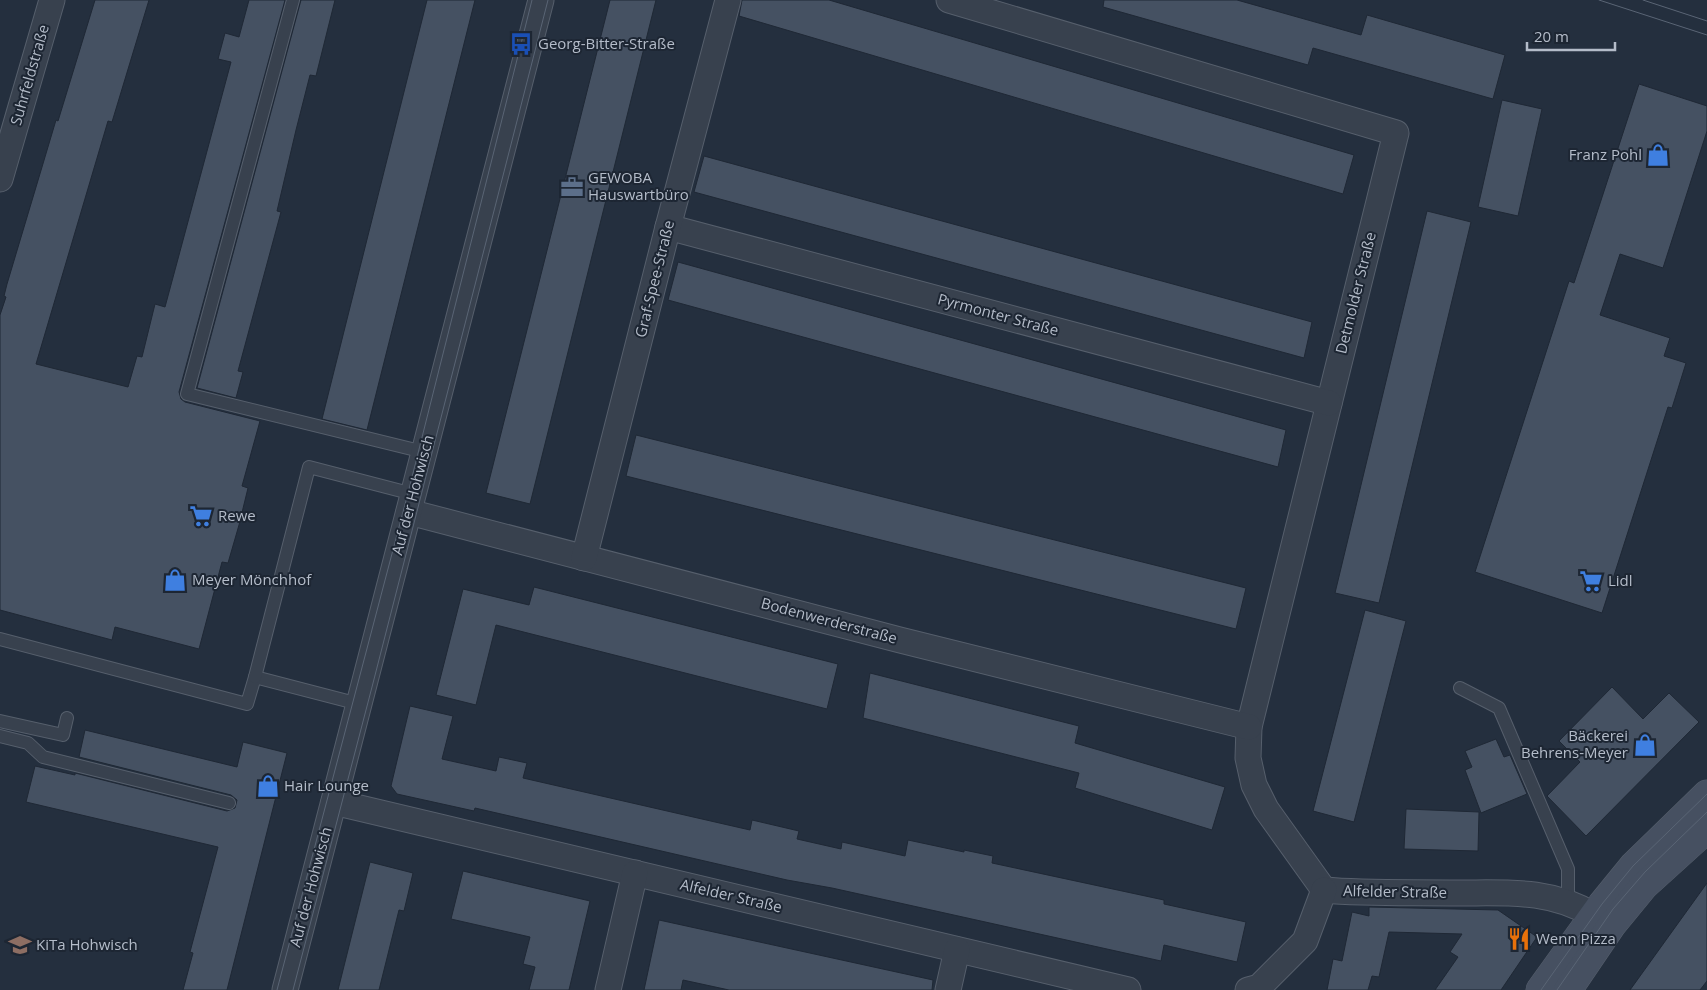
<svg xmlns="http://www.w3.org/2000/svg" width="1707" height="990" viewBox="0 0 1707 990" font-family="'Open Sans',sans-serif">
	<rect width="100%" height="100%" fill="#242f3e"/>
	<g fill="#455162" stroke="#1f2835">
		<polygon points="95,0 149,0 112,122 108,121 36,364 128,387 137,356 142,357 155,304 165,307 231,62 218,59 225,33 239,37 249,0 285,0 179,392 181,399 185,402 260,421 242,486 248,488 239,525 228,563 222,562 199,649 115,627 112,640 0,610 0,315 6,297 4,296 7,284 42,167 56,120 58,121"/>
		<polygon points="301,0 335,0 316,76 310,75 296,130 277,211 281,212 238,371 243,372 236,398 197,388"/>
		<polygon points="427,0 475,0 367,430 322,419"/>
		<polygon points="610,0 656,0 530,504 486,493"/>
		<polygon points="742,0 829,0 1354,155 1343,194 739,16"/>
		<polygon points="1104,0 1237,0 1361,35 1367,15 1505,55 1493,99 1313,48 1308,65 1103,7"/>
		<polygon points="1639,84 1707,106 1707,131 1663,268 1620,254 1600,315 1670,338 1664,356 1686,363 1672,408 1668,407 1602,613 1475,572 1569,281 1574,283"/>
		<polygon points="1502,100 1542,109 1518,216 1478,207"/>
		<polygon points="704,156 1312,322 1304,358 694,192"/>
		<polygon points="1427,211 1471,222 1379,603 1335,593"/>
		<polygon points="678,262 1286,430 1278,467 668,300"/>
		<polygon points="636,435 1246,588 1236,629 626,476"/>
		<polygon points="534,587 838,664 827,709 496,625 476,705 436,695 463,589 529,605"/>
		<polygon points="1365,610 1406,621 1354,822 1313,811"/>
		<polygon points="870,673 1079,726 1075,743 1225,787 1212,830 1075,788 1079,773 863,718"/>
		<polygon points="1612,687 1643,719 1669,693 1699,722 1586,836 1547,796 1580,762 1559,741"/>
		<polygon points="410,706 453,716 442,759 496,771 499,757 527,763 523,778 750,830 752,820 799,831 797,839 841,849 842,842 905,856 908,840 964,852 964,850 993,856 992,863 1164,900 1164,904 1246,922 1237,962 1164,945 1161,961 832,888 787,880 475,808 474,811 397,794 391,786"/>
		<polygon points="85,730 237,767 243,742 287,753 227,990 183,990 193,953 190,952 218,847 26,802 35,766 75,775 75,773 227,811 235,808 237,800 231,795 79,757"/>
		<polygon points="1496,739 1504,757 1510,755 1527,794 1481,813 1465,770 1472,767 1465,751"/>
		<polygon points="1406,809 1479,812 1478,851 1404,849"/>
		<polygon points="370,862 413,873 404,911 399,910 379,990 338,990"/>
		<polygon points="463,871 590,901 569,990 529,990 535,967 523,964 530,937 451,919"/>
		<polygon points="1707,883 1707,981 1700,990 1630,990"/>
		<polygon points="1369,907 1498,910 1537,937 1501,990 1435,990 1458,957 1450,952 1462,934 1389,932 1379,977 1372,976 1368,990 1327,990 1333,959 1342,961 1352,912 1369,916"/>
		<polygon points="659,920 933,980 932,990 729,990 683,980 681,990 644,990"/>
	</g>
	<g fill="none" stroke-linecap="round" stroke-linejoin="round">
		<defs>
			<g id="lane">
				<polyline points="293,0 187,394 424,452"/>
				<polyline points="0,639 247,704 255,677 359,704"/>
				<polyline points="255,677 309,467 413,494"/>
				<polyline points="1460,688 1499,708 1568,869 1568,902"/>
				<polyline points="0,721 63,735 67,718"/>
				<polyline points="0,736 28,743 43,757 229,803"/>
			</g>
			<g id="street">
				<polyline points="949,0 1396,133 1249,727 1248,758 1254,785 1266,809 1324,890"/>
				<polyline points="0,179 52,0"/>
				<polyline points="668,227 1329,403"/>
				<polyline points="409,512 900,640 1249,727"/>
				<polyline points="584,558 668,227 728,0"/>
				<polyline points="334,802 1128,990"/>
				<path d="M1324 890C1369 894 1414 892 1459 893 1507 893 1550 889 1593 915"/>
				<polyline points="285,990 541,0"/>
				<polyline points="608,990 635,873"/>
				<polyline points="948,990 957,950"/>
				<polyline points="1248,990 1259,987 1305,941 1324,890"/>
			</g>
			<g id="secondary">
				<polyline points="1540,990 1602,904 1633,866 1707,794"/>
				<polyline points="1568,990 1612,925 1644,886 1707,829"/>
			</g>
		</defs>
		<use href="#lane" stroke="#565f6c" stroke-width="14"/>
		<use href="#street" stroke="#565f6c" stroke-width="27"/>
		<use href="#secondary" stroke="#565f6c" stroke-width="29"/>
		<use href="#lane" stroke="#38414e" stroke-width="12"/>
		<use href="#street" stroke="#38414e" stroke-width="25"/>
		<use href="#secondary" stroke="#465061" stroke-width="28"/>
		<g stroke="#5a6575" stroke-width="1">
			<polyline points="1599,0 1707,35"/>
			<polyline points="1643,0 1707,21"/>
			<polyline points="277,990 408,493 532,0"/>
			<polyline points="293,990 372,687 548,0"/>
			<polyline points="1541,990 1602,904 1633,866 1707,794"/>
			<polyline points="1557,990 1613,909 1645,872 1707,812"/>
		</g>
	</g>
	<defs>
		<symbol id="bus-bare" viewBox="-9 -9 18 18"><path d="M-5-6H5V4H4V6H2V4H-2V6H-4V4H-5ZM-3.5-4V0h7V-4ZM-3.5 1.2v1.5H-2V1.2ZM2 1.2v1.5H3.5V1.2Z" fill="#1a4fb4" stroke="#1d2633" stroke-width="2.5" paint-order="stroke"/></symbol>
		<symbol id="shop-bare" viewBox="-9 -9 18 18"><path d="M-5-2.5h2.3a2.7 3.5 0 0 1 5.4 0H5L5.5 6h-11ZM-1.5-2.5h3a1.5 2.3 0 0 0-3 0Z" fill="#3f7fe0" stroke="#1d2633" stroke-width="2.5" paint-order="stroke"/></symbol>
		<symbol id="office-bare" viewBox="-9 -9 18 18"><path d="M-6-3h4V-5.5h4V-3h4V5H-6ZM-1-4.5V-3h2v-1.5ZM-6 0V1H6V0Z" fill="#5c6f8a" stroke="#1d2633" stroke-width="2.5" paint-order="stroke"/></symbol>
		<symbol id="supermarket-bare" viewBox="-9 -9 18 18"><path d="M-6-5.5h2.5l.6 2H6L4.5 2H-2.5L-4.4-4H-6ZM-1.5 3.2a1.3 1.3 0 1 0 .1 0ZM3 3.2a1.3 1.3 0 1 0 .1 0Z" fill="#3f7fe0" stroke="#1d2633" stroke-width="2.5" paint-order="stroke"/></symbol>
		<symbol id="restaurant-bare" viewBox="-9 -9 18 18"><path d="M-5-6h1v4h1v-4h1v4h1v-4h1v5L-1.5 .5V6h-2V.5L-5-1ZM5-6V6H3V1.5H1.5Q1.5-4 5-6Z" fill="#e8710a" stroke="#1d2633" stroke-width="2.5" paint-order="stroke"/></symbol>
		<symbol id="school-bare" viewBox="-9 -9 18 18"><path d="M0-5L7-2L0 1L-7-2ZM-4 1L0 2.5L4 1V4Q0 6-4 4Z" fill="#8d6e63" stroke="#1d2633" stroke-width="2.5" paint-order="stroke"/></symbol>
	</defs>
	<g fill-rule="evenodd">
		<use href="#bus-bare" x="505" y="28" width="32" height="32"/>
		<use href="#shop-bare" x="1642" y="139" width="32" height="32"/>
		<use href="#office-bare" x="556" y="171" width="32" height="32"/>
		<use href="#supermarket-bare" x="185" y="500" width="32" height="32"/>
		<use href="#shop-bare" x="159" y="564" width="32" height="32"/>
		<use href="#supermarket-bare" x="1575" y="565" width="32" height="32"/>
		<use href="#shop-bare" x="1629" y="729" width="32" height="32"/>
		<use href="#shop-bare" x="252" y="770" width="32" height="32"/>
		<use href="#restaurant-bare" x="1503" y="923" width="32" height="32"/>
		<use href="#school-bare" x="4" y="929" width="32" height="32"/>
	</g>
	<g text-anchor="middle" stroke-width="4" stroke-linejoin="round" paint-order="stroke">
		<g font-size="15" fill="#b4bcc9" stroke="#1d2633" text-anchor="start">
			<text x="538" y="49">Georg-Bitter-Straße</text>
			<text x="1642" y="160" text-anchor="end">Franz Pohl</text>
			<text x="588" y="183">GEWOBA<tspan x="588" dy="17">Hauswartbüro</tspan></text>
			<text x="218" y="521">Rewe</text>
			<text x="192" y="585">Meyer Mönchhof</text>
			<text x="1608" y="586">Lidl</text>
			<text x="1628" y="741" text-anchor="end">Bäckerei<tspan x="1628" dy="17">Behrens-Meyer</tspan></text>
			<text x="284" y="791">Hair Lounge</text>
			<text x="1536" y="944">Wenn Pizza</text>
			<text x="36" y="950">KiTa Hohwisch</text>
		</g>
		<g font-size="15" fill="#b4bcc9" stroke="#1d2633">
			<text transform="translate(30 75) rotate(-74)" y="5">Suhrfeldstraße</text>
			<text transform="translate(655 279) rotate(-76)" y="5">Graf-Spee-Straße</text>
			<text transform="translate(1356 293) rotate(-76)" y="5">Detmolder Straße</text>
			<text transform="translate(998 315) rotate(15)" y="5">Pyrmonter Straße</text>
			<text transform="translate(413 495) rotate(-75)" y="5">Auf der Hohwisch</text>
			<text transform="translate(829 621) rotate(15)" y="5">Bodenwerderstraße</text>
			<text transform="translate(311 887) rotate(-75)" y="5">Auf der Hohwisch</text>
			<text transform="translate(1395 892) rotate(1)" y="5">Alfelder Straße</text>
			<text transform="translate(731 896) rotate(13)" y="5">Alfelder Straße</text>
		</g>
	</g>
	<path d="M1527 42v8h88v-8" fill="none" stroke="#b4bcc9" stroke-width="2.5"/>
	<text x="1534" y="42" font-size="15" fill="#b4bcc9" stroke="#1d2633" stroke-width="4" paint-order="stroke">20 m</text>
</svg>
